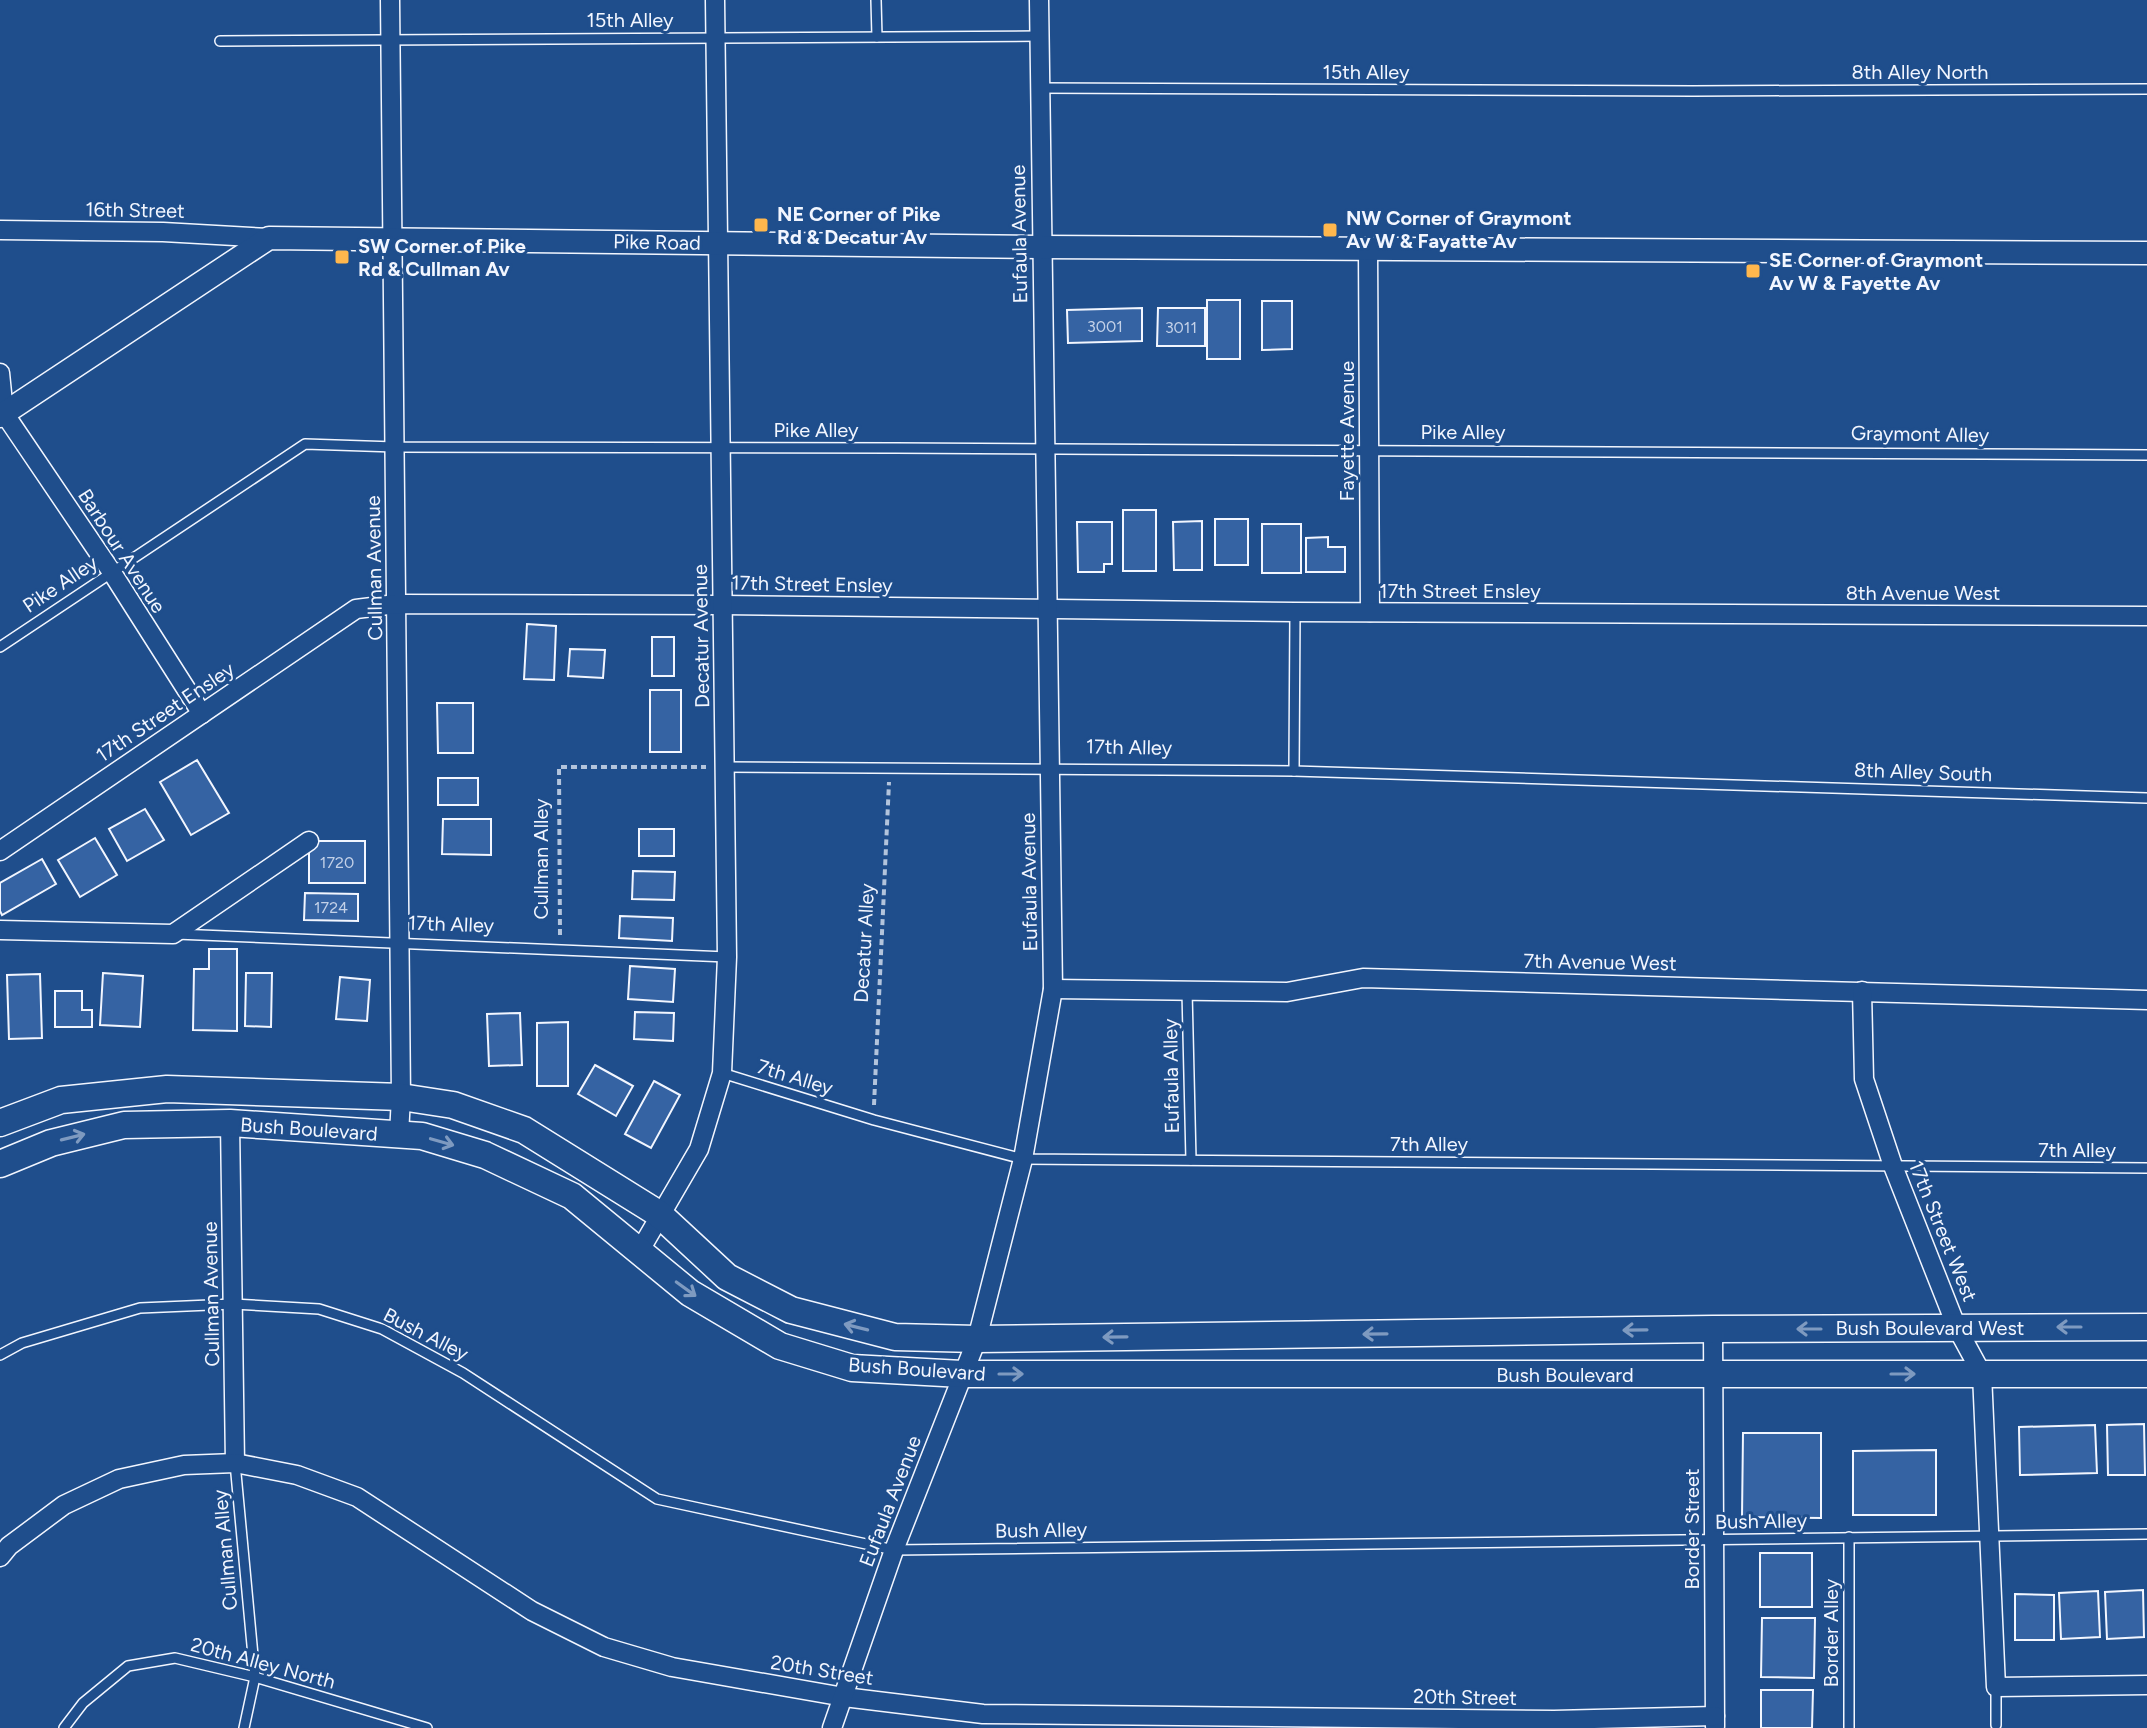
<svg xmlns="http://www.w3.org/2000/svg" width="2147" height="1728" viewBox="0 0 2147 1728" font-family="Figtree,sans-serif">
	<rect width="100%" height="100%" fill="#1f4e8c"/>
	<g fill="#3563a3" stroke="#f2f6ff" stroke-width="2">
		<rect x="1207" y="300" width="33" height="59"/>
		<polygon points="1262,301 1292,301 1292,349 1262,350"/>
		<polygon points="1142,308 1142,341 1068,343 1067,310"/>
		<polygon points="1158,308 1205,308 1205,346 1157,346"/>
		<rect x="1123" y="510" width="33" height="61"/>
		<rect x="1215" y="519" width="33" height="46"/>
		<polygon points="1202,521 1202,570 1174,570 1173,522"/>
		<polygon points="1077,522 1112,522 1112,564 1104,564 1104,572 1078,572"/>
		<rect x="1262" y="524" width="39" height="49"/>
		<polygon points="1328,537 1328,547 1345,547 1345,572 1306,572 1306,538"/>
		<polygon points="527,624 556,626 554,680 524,679"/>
		<rect x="652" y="637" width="22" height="39"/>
		<polygon points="570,649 605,650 603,678 568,676"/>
		<rect x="650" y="690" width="31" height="62"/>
		<polygon points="437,703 473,703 473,753 438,753"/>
		<polygon points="197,760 229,813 191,835 160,782"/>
		<rect x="438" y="778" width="40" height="27"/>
		<polygon points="145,809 164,840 127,861 109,829"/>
		<polygon points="443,819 491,819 491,855 442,854"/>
		<rect x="639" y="829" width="35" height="27"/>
		<polygon points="95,838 117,875 80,897 58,860"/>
		<rect x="309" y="841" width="56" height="42"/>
		<polygon points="42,859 56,884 2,915 0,911 0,883"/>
		<polygon points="633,871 675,872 674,900 632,899"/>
		<polygon points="305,893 358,894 358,921 304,920"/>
		<polygon points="620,916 673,918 672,941 619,938"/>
		<polygon points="209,949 237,949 237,1031 193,1030 194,969 209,969"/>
		<polygon points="630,966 675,969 673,1002 628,999"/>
		<polygon points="103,973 143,976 140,1027 100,1025"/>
		<polygon points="246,973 272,973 271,1027 245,1026"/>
		<polygon points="40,974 42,1038 9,1039 7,975"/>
		<polygon points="340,977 370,980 367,1021 336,1019"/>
		<polygon points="55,991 82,991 82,1010 92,1010 92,1027 55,1027"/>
		<polygon points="635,1012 674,1013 673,1041 634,1039"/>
		<polygon points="520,1013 522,1065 489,1066 487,1014"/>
		<polygon points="568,1022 568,1086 537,1086 537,1023"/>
		<polygon points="595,1065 633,1086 616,1116 578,1094"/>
		<polygon points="654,1081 680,1095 651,1148 625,1134"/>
		<polygon points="2144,1424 2145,1475 2108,1475 2107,1425"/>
		<polygon points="2095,1425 2097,1473 2020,1475 2019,1427"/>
		<polygon points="1743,1433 1821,1433 1821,1518 1742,1517"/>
		<polygon points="1936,1450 1936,1515 1853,1515 1853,1451"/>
		<rect x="1760" y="1553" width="52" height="54"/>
		<polygon points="2143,1590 2144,1637 2107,1639 2105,1592"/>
		<polygon points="2098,1591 2100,1637 2061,1639 2059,1593"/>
		<polygon points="2015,1594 2054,1595 2054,1640 2015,1640"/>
		<polygon points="1762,1618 1815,1618 1814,1678 1761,1677"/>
		<polygon points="1761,1690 1813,1690 1812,1728 1761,1728"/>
	</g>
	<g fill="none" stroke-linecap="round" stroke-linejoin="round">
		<defs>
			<g id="service">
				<polyline points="876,0 877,37"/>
				<polyline points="220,41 1039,36"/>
				<polyline points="1039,88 1693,91 2147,89"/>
				<path d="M0 647 305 444 395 447C979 449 1563 447 2147 455"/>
				<polyline points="725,767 1294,771 2147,798"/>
				<polyline points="1294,771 1295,612"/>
				<polyline points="176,934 727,957"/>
				<polyline points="1187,991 1191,1160"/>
				<polyline points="722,1073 874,1120 1023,1159 2147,1168"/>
				<polyline points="0,1355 22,1343 140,1308 233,1304 319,1309 382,1329 463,1373 657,1499 894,1550 2147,1534"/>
				<polyline points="235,1463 255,1677 244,1728"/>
				<polyline points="1849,1537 1849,1728"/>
				<polyline points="1996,1687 1996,1725"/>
				<polyline points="64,1728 83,1703 128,1666 175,1658 255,1677 427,1728"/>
			</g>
			<g id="minor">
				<polyline points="390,0 401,1097 399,1135"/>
				<polyline points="0,230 163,232 269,238"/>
				<polyline points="1368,249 1370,612"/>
				<polyline points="0,373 4,413 111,571 202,714"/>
				<polyline points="0,851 356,609 396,604 722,605 1295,612 2147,616"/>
				<polyline points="0,930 173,934 309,841"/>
				<polyline points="1053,989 1287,992 1363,978 2147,1000"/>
				<polyline points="1862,991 1864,1079 1893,1166 1957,1328 1982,1374 1996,1687 2147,1685"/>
				<polyline points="230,1123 235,1463"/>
				<polyline points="639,1252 699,1149 722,1073 727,957 715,0"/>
				<polyline points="1713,1329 1715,1726"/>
				<polyline points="0,1557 9,1546 64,1505 119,1479 184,1465 235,1463 297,1475 357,1497 532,1611 604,1647 672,1667 844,1697 983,1714 1554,1720 1715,1716"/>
				<polyline points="832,1728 894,1550 977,1339 1023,1159 1053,989 1039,0"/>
			</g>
			<polyline id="tertiary" points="0,416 269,238 1041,247 2147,253"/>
			<g id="secondary">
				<polyline points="0,1123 61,1100 167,1089 401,1097 453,1105 524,1130 659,1214 727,1277 791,1310 895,1337 977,1339 1713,1329 2147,1327"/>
				<polyline points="0,1164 51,1143 124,1125 230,1123 422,1136 485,1155 572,1196 690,1293 780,1346 852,1368 962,1374 2147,1374"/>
			</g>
		</defs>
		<use href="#service" stroke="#f2f6ff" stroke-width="12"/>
		<use href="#minor" stroke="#f2f6ff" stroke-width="21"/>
		<use href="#tertiary" stroke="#f2f6ff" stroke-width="25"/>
		<use href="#secondary" stroke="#f2f6ff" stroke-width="29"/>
		<g stroke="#b3c4dc" stroke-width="4" stroke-dasharray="6 4" stroke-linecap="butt">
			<polyline points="560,935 559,767 706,767"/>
			<polyline points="874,1105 889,782"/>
		</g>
		<use href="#service" stroke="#1f4e8c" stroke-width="9"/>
		<use href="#minor" stroke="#1f4e8c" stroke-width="18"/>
		<use href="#tertiary" stroke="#1f4e8c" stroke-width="22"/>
		<use href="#secondary" stroke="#1f4e8c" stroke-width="26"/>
	</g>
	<defs><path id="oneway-shaft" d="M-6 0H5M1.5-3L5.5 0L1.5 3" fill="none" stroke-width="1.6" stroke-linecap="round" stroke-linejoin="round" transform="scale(2)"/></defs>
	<g stroke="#7e9ac0">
		<use href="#oneway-shaft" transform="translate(73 1137) rotate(-14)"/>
		<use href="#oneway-shaft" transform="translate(442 1142) rotate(16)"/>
		<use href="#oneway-shaft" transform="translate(686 1289) rotate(36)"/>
		<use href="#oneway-shaft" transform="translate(856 1327) rotate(-166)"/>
		<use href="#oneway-shaft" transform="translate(2069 1327) rotate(180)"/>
		<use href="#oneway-shaft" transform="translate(1809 1329) rotate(180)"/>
		<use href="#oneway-shaft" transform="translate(1635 1330) rotate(179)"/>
		<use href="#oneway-shaft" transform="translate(1375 1334) rotate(179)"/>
		<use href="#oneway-shaft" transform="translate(1115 1337) rotate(179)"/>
		<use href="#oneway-shaft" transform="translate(1011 1374)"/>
		<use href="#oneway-shaft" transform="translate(1903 1374)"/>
	</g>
	<g fill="#ffb74d" stroke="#1f4e8c" stroke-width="3">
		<rect x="753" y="217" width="16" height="16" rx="4"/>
		<rect x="1322" y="222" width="16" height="16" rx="4"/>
		<rect x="334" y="249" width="16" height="16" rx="4"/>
		<rect x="1745" y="263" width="16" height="16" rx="4"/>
	</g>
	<g text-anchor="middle" stroke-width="6" stroke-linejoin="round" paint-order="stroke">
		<g font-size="16" fill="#c3d1e8">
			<text x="1105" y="332">3001</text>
			<text x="1181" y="333">3011</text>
			<text x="337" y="868">1720</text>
			<text x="331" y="913">1724</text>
		</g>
		<g font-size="20" fill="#f2f6ff" stroke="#1f4e8c">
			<text x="630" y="27">15th Alley</text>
			<text x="1366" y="79">15th Alley</text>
			<text x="1920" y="79">8th Alley North</text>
			<text transform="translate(135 210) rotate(1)" y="7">16th Street</text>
			<text transform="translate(1019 234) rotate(-91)" y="7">Eufaula Avenue</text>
			<text transform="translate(657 242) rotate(1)" y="7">Pike Road</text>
			<text x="816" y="437">Pike Alley</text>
			<text transform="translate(1347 431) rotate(-90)" y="7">Fayette Avenue</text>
			<text x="1463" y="439">Pike Alley</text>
			<text transform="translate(1920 434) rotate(1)" y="7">Graymont Alley</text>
			<text transform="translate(122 551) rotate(57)" y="7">Barbour Avenue</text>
			<text transform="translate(374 568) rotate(-91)" y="7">Cullman Avenue</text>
			<text transform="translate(60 584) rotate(-34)" y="7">Pike Alley</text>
			<text transform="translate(812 584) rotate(1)" y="7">17th Street Ensley</text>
			<text x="1460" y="598">17th Street Ensley</text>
			<text x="1923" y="600">8th Avenue West</text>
			<text transform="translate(701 636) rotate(-91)" y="7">Decatur Avenue</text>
			<text transform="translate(165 712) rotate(-34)" y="7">17th Street Ensley</text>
			<text transform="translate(1129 747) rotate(1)" y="7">17th Alley</text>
			<text transform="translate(1923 772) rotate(2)" y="7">8th Alley South</text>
			<text transform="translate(541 859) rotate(-90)" y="7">Cullman Alley</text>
			<text transform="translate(1029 882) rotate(-91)" y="7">Eufaula Avenue</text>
			<text transform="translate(451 924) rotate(2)" y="7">17th Alley</text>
			<text transform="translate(864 943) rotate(-87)" y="7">Decatur Alley</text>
			<text transform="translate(1600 962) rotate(1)" y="7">7th Avenue West</text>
			<text transform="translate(1171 1076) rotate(-91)" y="7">Eufaula Alley</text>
			<text transform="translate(795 1077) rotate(17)" y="7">7th Alley</text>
			<text transform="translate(309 1129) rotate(4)" y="7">Bush Boulevard</text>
			<text x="1429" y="1151">7th Alley</text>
			<text x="2077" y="1157">7th Alley</text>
			<text transform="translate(1943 1231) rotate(68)" y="7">17th Street West</text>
			<text transform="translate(211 1294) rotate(-91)" y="7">Cullman Avenue</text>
			<text x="1930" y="1335">Bush Boulevard West</text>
			<text transform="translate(426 1334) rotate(27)" y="7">Bush Alley</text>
			<text transform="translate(917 1369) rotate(4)" y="7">Bush Boulevard</text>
			<text x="1565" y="1382">Bush Boulevard</text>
			<text transform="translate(890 1501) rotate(-69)" y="7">Eufaula Avenue</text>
			<text transform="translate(1761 1521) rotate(-1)" y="7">Bush Alley</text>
			<text transform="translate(1692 1529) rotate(-90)" y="7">Border Street</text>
			<text transform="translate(1041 1530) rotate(-1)" y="7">Bush Alley</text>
			<text transform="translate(225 1550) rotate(-95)" y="7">Cullman Alley</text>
			<text transform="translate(1831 1633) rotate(-90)" y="7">Border Alley</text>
			<text transform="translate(263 1663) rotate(15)" y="7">20th Alley North</text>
			<text transform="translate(822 1670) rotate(9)" y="7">20th Street</text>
			<text transform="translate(1465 1697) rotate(1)" y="7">20th Street</text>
		</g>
		<g font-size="20" font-weight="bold" fill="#f2f6ff" stroke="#1f4e8c" text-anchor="start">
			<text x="777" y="221">NE Corner of Pike<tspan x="777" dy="23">Rd &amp; Decatur Av</tspan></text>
			<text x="1346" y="225">NW Corner of Graymont<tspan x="1346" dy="23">Av W &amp; Fayatte Av</tspan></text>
			<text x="358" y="253">SW Corner of Pike<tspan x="358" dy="23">Rd &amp; Cullman Av</tspan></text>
			<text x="1769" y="267">SE Corner of Graymont<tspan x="1769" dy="23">Av W &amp; Fayette Av</tspan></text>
		</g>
	</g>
</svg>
